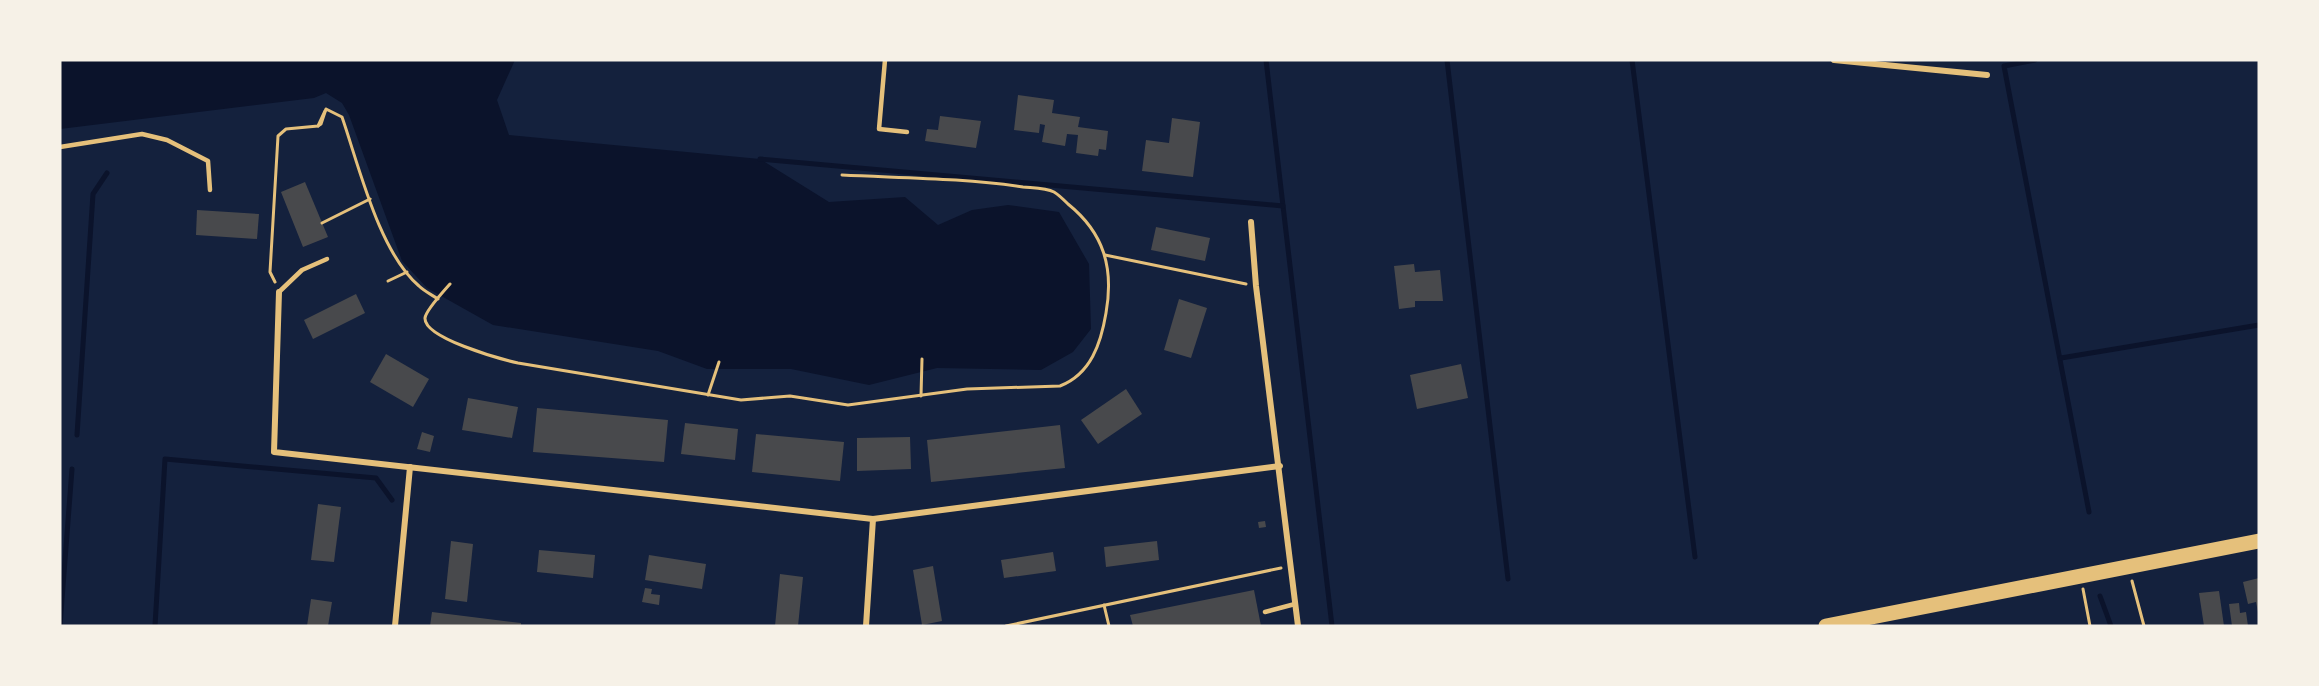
<svg xmlns="http://www.w3.org/2000/svg" width="2319" height="686" viewBox="0 0 2319 686" font-family="'Fira Sans',sans-serif">
	<rect width="100%" height="100%" fill="#14213d"/>
	<polygon fill="#0b132b" points="60,60 515,60 497,100 509,135 760,159 829,202 905,197 938,225 972,210 1008,205 1059,212 1089,264 1091,329 1073,352 1041,370 937,368 869,385 791,369 707,369 658,351 493,325 427,288 402,261 349,115 342,103 326,93 314,98 60,129"/>
	<g fill="none" stroke-linecap="round" stroke-linejoin="round">
		<g stroke="#0b132b" stroke-width="5">
			<polyline points="1266,60 1332,626"/>
			<polyline points="1447,60 1508,579"/>
			<polyline points="1632,60 1695,557"/>
			<polyline points="2035,60 2004,66 2089,512"/>
			<polyline points="760,159 1283,206"/>
			<polyline points="2061,358 2259,325"/>
			<polyline points="77,435 93,194 107,173"/>
			<polyline points="2100,596 2111,626"/>
			<polyline points="60,625 72,469"/>
			<polyline points="155,626 165,459 376,478 392,500"/>
		</g>
	</g>
	<g fill="#48494c">
		<polygon points="1018,95 1054,100 1052,113 1080,117 1078,127 1108,131 1106,150 1099,149 1098,156 1076,153 1078,135 1067,134 1065,146 1042,142 1045,125 1040,124 1039,133 1014,130"/>
		<polygon points="940,116 981,121 976,148 925,141 927,129 938,130"/>
		<polygon points="1172,118 1200,122 1193,177 1142,171 1146,140 1169,143"/>
		<polygon points="305,182 328,237 303,247 281,192"/>
		<polygon points="197,210 259,214 257,239 196,235"/>
		<polygon points="1156,227 1210,238 1205,261 1151,250"/>
		<polygon points="1414,264 1415,272 1440,270 1443,301 1415,301 1415,307 1399,309 1394,266"/>
		<polygon points="356,294 365,313 313,339 304,320"/>
		<polygon points="1179,299 1207,308 1191,358 1164,350"/>
		<polygon points="386,354 429,379 413,407 370,382"/>
		<polygon points="1461,364 1468,398 1417,409 1410,375"/>
		<polygon points="1126,389 1142,414 1098,444 1081,420"/>
		<polygon points="468,398 518,407 512,438 462,430"/>
		<polygon points="537,408 668,420 664,462 533,452"/>
		<polygon points="685,423 738,429 735,460 681,454"/>
		<polygon points="1060,425 1065,468 931,482 927,440"/>
		<polygon points="422,432 434,436 430,452 417,449"/>
		<polygon points="756,434 844,442 840,481 752,472"/>
		<polygon points="910,437 911,469 857,471 857,438"/>
		<polygon points="318,504 341,507 334,562 311,560"/>
		<polygon points="1265,521 1266,527 1259,528 1258,522"/>
		<polygon points="451,541 473,544 467,602 445,599"/>
		<polygon points="1157,541 1159,560 1106,567 1104,547"/>
		<polygon points="539,550 595,555 593,578 537,572"/>
		<polygon points="1053,552 1056,571 1004,578 1001,560"/>
		<polygon points="649,555 706,564 702,589 645,580"/>
		<polygon points="933,566 942,621 922,625 913,570"/>
		<polygon points="780,574 803,577 798,626 775,626"/>
		<polygon points="2259,578 2259,612 2258,612 2256,602 2248,604 2243,582"/>
		<polygon points="645,588 652,589 651,594 660,595 659,605 642,602"/>
		<polygon points="1254,590 1261,626 1133,626 1130,615"/>
		<polygon points="2219,591 2224,626 2204,626 2199,593"/>
		<polygon points="311,599 332,602 328,626 307,626"/>
		<polygon points="2239,603 2240,613 2246,612 2248,626 2232,626 2229,604"/>
		<polygon points="432,612 521,623 521,626 430,626"/>
	</g>
	<g fill="none" stroke-linecap="round" stroke-linejoin="round">
		<g stroke="#e5c07b" stroke-width="3">
			<polyline points="318,126 325,111"/>
			<polyline points="322,223 370,199"/>
			<polyline points="1105,255 1246,284"/>
			<polyline points="388,281 407,272"/>
			<path d="M275 282 270 272 278 136 286 129 318 126 321 124 326 109 342 117C359 166 379 252 419 286 424 291 432 295 438 299"/>
			<path d="M450 284C444 291 426 310 425 318 424 338 500 359 518 363L741 400 790 396 848 405 967 389 1060 386C1091 374 1101 343 1106 313 1114 268 1104 233 1068 204 1064 200 1059 195 1054 192 1046 188 1032 188 1023 187 964 178 902 178 842 175"/>
			<polyline points="708,395 719,362"/>
			<polyline points="921,396 922,359"/>
			<polyline points="2132,581 2144,626"/>
			<polyline points="2083,589 2090,626"/>
			<polyline points="1104,605 1109,626"/>
			<polyline points="1006,626 1281,568"/>
		</g>
		<g stroke="#e5c07b" stroke-width="4.5">
			<polyline points="885,60 879,129 907,132"/>
			<polyline points="60,147 142,134 167,140 208,161 210,190"/>
			<polyline points="279,292 302,270 327,259"/>
			<polyline points="1265,612 1295,604"/>
		</g>
		<g stroke="#e5c07b" stroke-width="6">
			<polyline points="1834,60 1987,75"/>
			<polyline points="1251,222 1256,286 1298,626"/>
			<polyline points="279,292 274,452 873,519 1280,466"/>
			<polyline points="395,626 410,467"/>
			<polyline points="866,626 873,519"/>
		</g>
		<polyline stroke="#e5c07b" stroke-width="15" points="1826,626 2259,541"/>
	</g>
	<rect width="2319" height="686" fill="none" stroke="#f6f1e7" stroke-width="123"/>
</svg>
